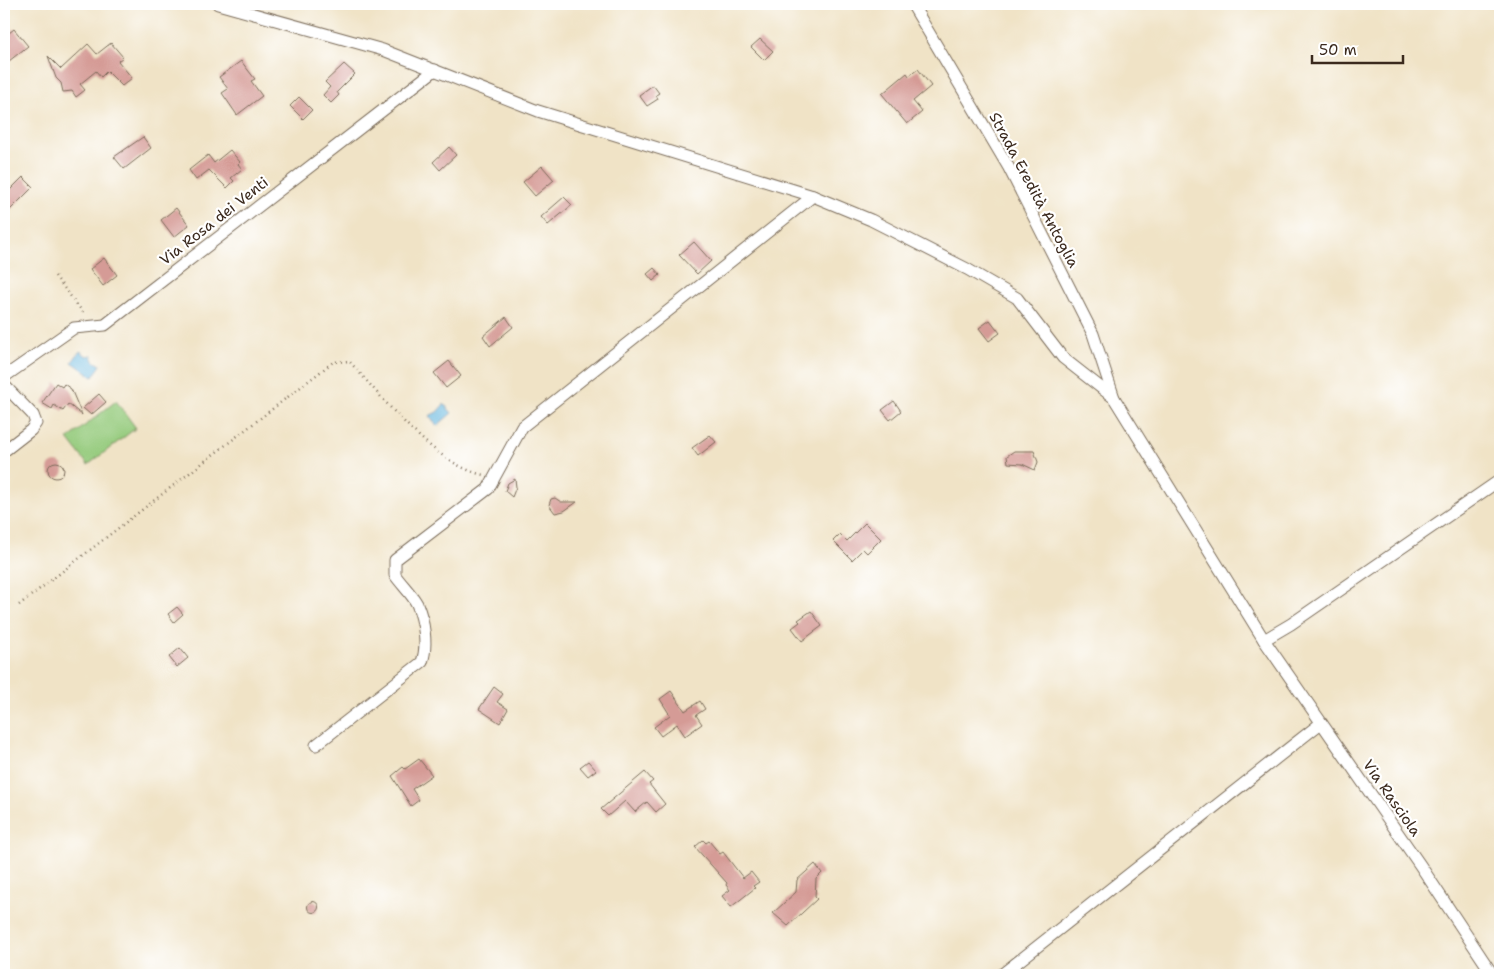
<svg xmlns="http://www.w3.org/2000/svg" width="1504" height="979" viewBox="0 0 1504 979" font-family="'Shantell Sans',sans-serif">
	<rect width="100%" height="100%" fill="#fff"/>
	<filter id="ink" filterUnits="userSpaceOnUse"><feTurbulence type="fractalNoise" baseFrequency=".02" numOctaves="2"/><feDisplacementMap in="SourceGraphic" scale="10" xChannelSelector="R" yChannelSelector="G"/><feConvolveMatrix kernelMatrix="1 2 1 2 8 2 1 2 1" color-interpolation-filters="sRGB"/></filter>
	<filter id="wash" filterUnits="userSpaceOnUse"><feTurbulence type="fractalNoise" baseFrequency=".0096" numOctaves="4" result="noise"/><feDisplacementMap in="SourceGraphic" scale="20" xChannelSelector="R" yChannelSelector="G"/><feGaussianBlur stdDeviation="1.12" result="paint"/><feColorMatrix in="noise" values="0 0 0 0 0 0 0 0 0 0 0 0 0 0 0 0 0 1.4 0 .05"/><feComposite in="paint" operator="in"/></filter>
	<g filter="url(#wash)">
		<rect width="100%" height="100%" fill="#f0e3c6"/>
		<polygon fill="#95cb7d" stroke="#687a4e" points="116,401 136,428 88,465 68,439"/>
		<g fill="#61b4dc" stroke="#4e6f7d">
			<polygon points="80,351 87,356 92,355 94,361 101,365 93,377 72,362"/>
			<polygon points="444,404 452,413 437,426 429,416 437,412"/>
		</g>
		<g id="blocks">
			<g fill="#d59b96">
				<polygon points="14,29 28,46 4,65 4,37"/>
				<polygon points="760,39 773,51 764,60 751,47"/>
				<polygon points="111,43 123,57 118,61 132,78 122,86 107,71 101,77 96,71 80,84 85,90 76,97 72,91 63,92 61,83 56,78 48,56 61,69 88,44 97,54"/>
				<polygon points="241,61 255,79 251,81 262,96 237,115 222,93 228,89 219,77"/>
				<polygon points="344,64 355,74 337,92 339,95 331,103 323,95 330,87 325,82"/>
				<polygon points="918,69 931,86 913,101 922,112 907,124 882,94 907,73 909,76"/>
				<polygon points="653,85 659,93 656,95 658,99 647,106 639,95"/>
				<polygon points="299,97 312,110 303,119 290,106"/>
				<polygon points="143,137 151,148 124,169 114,157"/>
				<polygon points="449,147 456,155 440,170 433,162"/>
				<polygon points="230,150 240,162 238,164 242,169 231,178 234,181 227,188 209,170 196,180 189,170 208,155 214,163"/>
				<polygon points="542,166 554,180 535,196 523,182"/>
				<polygon points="23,177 33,187 4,216 4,196"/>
				<polygon points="564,197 572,205 548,225 541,217"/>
				<polygon points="176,208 189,225 174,237 161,220"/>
				<polygon points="694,242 711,261 697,274 679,255"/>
				<polygon points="104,258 117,275 103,286 90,269"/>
				<polygon points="654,268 660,275 653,281 647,274"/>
				<polygon points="506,317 513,327 490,346 483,336"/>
				<polygon points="990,320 1000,333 989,341 979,328"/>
				<polygon points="449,361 461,376 446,388 434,373"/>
				<polygon points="56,383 62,387 64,384 71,389 82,415 68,404 63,411 54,405 52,409 42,403"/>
				<polygon points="99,394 106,402 91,415 83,408"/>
				<polygon points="894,401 901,411 890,420 882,410"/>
				<polygon points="710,435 716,442 698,456 692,448"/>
				<polygon points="1014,451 1034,451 1038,462 1035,470 1022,464 1008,463 1007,456"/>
				<circle cx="56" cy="470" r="8"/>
				<polygon points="515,479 516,487 512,497 505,491 508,483"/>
				<polygon points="555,498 561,502 577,502 564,511 555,513 549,505 551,499"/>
				<polygon points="865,523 881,539 867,553 863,549 852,560 833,541 840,534 847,541"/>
				<polygon points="177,607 183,614 174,622 168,614"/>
				<polygon points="811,611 822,626 802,641 792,628 800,622 798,620"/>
				<polygon points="180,648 188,658 177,667 169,657"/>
				<polygon points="494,687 503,694 497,702 508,709 500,723 479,709"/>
				<polygon points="671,691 685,711 700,701 705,709 696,715 702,724 685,736 677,724 661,736 654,727 670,715 660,699"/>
				<polygon points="419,759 432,775 412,789 419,800 411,806 392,776 403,767 405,769"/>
				<polygon points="588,761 596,770 588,776 580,767"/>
				<polygon points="645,772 653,781 649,784 665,804 656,812 647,802 635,812 625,801 608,816 601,809"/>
				<polygon points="703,840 706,843 709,841 720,854 723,852 743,878 751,872 759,882 753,886 755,888 731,907 722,896 730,890 726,885 727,883 695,847"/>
				<polygon points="815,864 822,873 816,879 815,897 817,899 788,926 773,913 796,892 797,880"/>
				<circle cx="313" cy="907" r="5.5"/>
			</g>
		</g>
	</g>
	<g filter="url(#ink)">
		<use href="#blocks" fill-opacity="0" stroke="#7a6b59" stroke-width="1"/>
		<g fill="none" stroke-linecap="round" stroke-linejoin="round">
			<defs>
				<g id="minor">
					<polyline points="218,4 383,50 538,111 813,196 871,220 967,269 1017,298 1063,358 1114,398 1264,640 1291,624 1500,480"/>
					<polyline points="912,4 1009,168 1093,334 1114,398"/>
					<polyline points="4,377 74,328 105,325 435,70"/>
					<polyline points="4,385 33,415 36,423 31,430 4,451"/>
					<polyline points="1264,640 1420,865 1493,975"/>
					<path d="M316 745 422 662C428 645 424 621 417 604 412 594 401 584 395 575V560L488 489 522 427 813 196"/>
					<polyline points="1001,975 1321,723"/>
				</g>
			</defs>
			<use href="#minor" stroke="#7a6b59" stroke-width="13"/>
			<g stroke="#7a6b59" stroke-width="2.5" stroke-dasharray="1 4" stroke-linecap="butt">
				<polyline points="55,276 85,315"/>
				<path d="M19 605 333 362 349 361C383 398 434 465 484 475"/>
			</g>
			<use href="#minor" stroke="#fff" stroke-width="11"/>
		</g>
	</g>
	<g text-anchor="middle" stroke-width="4.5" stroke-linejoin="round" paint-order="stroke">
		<g font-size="15" fill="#3b2a1e" stroke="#fff">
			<text transform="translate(1034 190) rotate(62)" y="5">Strada Eredità Antoglia</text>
			<text transform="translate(214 221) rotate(-38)" y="5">Via Rosa dei Venti</text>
			<text transform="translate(1392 798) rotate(55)" y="5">Via Rasciola</text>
		</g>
	</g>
	<rect width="1504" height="979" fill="none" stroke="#fff" stroke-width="20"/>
	<path d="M1312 55v8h91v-8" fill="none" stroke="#3b2a1e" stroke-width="2.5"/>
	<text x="1319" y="55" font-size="15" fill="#3b2a1e" stroke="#ffffff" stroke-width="4" paint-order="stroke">50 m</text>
</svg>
